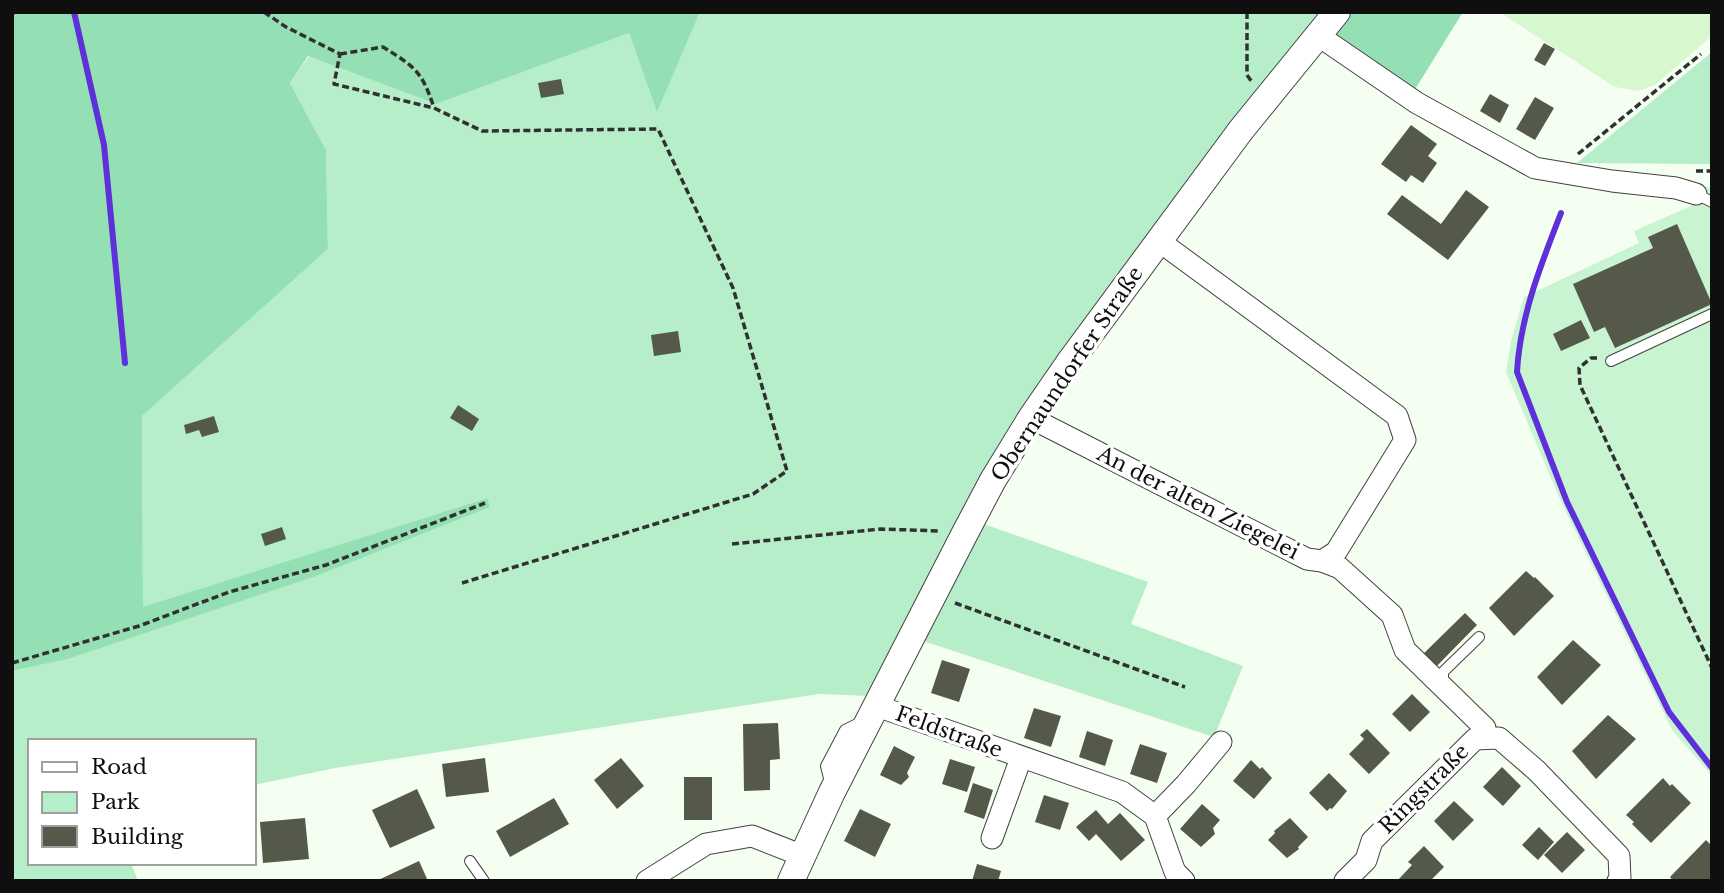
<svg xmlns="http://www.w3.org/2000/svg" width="1724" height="893" viewBox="0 0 1724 893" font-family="'Libre Baskerville',serif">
	<rect width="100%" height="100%" fill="#f5fff1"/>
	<polygon fill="#d7f8ce" points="1499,12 1712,12 1712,36 1655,85 1638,91 1615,87"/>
	<g fill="#b6eec9">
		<polygon points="700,12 1337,12 964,517 1148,582 1131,624 1243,666 1214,737 902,634 869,696 819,694 335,768 254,785 254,741 30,741 30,863 131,863 138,881 12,881 12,671 68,659 314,577 489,507 486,498 143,608 142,416 328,249 326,150 290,83 309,56 436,104 629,33 657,111"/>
		<polygon points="1712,52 1712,164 1577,163"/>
	</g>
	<g fill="#94e0b4">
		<polygon points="12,12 700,12 657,112 629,33 436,104 308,56 290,83 326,150 328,249 142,416 143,607 487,498 490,507 314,577 68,659 12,671"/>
		<polygon points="1349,12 1463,12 1414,91 1337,43 1334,31"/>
	</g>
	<polygon fill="#c9f4d2" points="1699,186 1712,188 1712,776 1672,730 1562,504 1506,372 1511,341 1524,297 1639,243 1634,231 1691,206"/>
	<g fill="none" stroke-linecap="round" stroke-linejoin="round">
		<g stroke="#5e30d9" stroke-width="6">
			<polyline points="74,12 104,145 125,363"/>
			<path d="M1561 213C1541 264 1520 317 1517 372L1567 502 1669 712 1712 768"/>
		</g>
	</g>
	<g fill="#55594a">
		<polygon points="1544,43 1555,49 1545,66 1534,60"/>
		<polygon points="561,79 564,94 541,98 538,83"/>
		<polygon points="1490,94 1509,105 1500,123 1480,111"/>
		<polygon points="1535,97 1554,108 1535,140 1516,129"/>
		<polygon points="1411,125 1437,144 1428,156 1437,163 1423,183 1411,175 1406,182 1381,164"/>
		<polygon points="1466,190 1489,207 1448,260 1387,214 1402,195 1441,224"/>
		<polygon points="1677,224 1712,304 1615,348 1605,327 1594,332 1573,284 1653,248 1648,237"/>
		<polygon points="1581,320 1590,338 1561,351 1553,334"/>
		<polygon points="678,331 681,352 654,356 651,335"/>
		<polygon points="458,405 479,419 472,431 450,418"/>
		<polygon points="214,416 219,432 202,437 199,430 186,434 184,425"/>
		<polygon points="282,527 286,539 265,546 261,534"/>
		<polygon points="1526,571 1534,578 1535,577 1554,596 1514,636 1489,608"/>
		<polygon points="1465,613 1477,625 1430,673 1417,660"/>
		<polygon points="1573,640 1601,665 1562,705 1537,677"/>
		<polygon points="942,660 970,669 959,702 931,693"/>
		<polygon points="1412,694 1430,712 1410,732 1392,714"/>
		<polygon points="1034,708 1061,716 1051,747 1024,738"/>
		<polygon points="1608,715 1636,739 1596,779 1572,751"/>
		<polygon points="778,723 780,759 770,760 770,790 744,791 743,724"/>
		<polygon points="1367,729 1390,753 1369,774 1349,754 1364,739 1360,735"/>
		<polygon points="1087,731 1113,740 1105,766 1079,757"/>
		<polygon points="1140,744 1167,753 1157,783 1130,774"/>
		<polygon points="894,746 915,757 907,773 909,777 901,785 880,775"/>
		<polygon points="485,758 489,792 446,797 442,764"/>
		<polygon points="621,758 644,786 617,809 594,780"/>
		<polygon points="950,759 975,767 967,792 942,784"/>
		<polygon points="1251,760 1260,769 1262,767 1272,778 1254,799 1233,781"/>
		<polygon points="1502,767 1521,786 1503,806 1483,787"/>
		<polygon points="1329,773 1347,791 1332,809 1330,808 1327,811 1309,793"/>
		<rect x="684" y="777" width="28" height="43"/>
		<polygon points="1663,778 1670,786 1672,784 1691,803 1651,843 1632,824 1634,822 1626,815"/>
		<polygon points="973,783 993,790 984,819 964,812"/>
		<polygon points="417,789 435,828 390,848 372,810"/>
		<polygon points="1044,795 1069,803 1060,830 1035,822"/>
		<polygon points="554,798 569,824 510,857 496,831"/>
		<polygon points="1454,801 1474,820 1453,841 1434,821"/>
		<polygon points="1202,804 1220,820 1213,828 1215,834 1201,847 1180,829"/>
		<polygon points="860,809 891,824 875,857 844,841"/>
		<polygon points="1096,810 1108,824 1120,813 1145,840 1121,861 1096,834 1089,841 1076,827"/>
		<polygon points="305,818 309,859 263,863 260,822"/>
		<polygon points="1290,818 1308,837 1298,847 1299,849 1287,858 1268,840 1275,833 1274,831"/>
		<polygon points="1539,827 1554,842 1538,860 1522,845"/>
		<polygon points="1567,832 1585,850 1562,873 1544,855"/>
		<polygon points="1706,840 1712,846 1712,881 1673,881 1670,877"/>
		<polygon points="1424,846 1444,867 1430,881 1397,881 1412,865 1408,862"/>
		<polygon points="419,861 428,881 376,881"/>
		<polygon points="977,864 1001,871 998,881 972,881"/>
	</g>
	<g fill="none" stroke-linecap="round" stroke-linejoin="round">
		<defs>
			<g id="service">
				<polyline points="1696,194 1712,202"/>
				<polyline points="1611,361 1712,314"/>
				<polyline points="1446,685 1443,682 1443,672 1479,637"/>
				<polyline points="831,786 826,766 845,730 861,722"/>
				<polyline points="470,861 484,881"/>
			</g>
			<g id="minor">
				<polyline points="1319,36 1417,103 1535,168 1612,181 1676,188 1696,194"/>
				<polyline points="1031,418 1307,559 1322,561 1336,552 1405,440 1397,416 1159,241"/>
				<polyline points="1322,561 1340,568 1392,615 1405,650 1485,728"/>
				<polyline points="877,706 1122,792 1155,816 1175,872 1184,881"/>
				<polyline points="1155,816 1186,784 1221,742"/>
				<polyline points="992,838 1021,758"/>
				<polyline points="647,881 706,844 752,836 803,856"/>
				<polyline points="1345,881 1366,860 1372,841 1475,739 1499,738 1537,771 1619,856 1620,878 1618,881"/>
			</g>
			<polyline id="tertiary" points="791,881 832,792 965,533 993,480 1031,418 1071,360 1241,130 1337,12"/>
		</defs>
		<use href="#service" stroke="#424242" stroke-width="12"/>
		<use href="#minor" stroke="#424242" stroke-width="23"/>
		<use href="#tertiary" stroke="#424242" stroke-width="28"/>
		<g stroke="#313131" stroke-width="3.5" stroke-dasharray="7 3.5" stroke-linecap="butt">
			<polyline points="264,12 286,27 340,54 334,84 434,108 482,131 658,129 733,288 787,471 753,494 462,583"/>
			<polyline points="1247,12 1247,75 1252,82"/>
			<polyline points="12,14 15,12"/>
			<path d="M340 54 383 47C415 67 422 71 434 108"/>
			<polyline points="1578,154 1701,54"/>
			<polyline points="1696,171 1712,171"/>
			<polyline points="1597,358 1591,358 1579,368 1580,385 1712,668"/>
			<polyline points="732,544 881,529 939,531"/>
			<polyline points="955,603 1185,687"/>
			<polyline points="12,663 139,626 229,592 326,565 485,503"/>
		</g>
		<use href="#service" stroke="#fff" stroke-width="10"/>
		<use href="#minor" stroke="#fff" stroke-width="21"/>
		<use href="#tertiary" stroke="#fff" stroke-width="26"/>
	</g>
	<g text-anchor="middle" stroke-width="7" stroke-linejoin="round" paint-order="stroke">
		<g font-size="21" fill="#0f0f0f" stroke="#fff">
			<text transform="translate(1067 374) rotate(-56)" y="7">Obernaundorfer Straße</text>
			<text transform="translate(1198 503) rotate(27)" y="7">An der alten Ziegelei</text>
			<text transform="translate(949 732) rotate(20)" y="7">Feldstraße</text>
			<text transform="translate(1424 789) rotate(-45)" y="7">Ringstraße</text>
		</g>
	</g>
	<rect width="1724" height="893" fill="none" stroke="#0f0f0f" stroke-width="28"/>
	<rect x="28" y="739" width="228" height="126" fill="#ffffff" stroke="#9f9f9f" stroke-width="2"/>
	<rect x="42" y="762" width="35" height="10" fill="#ffffff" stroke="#9f9f9f" stroke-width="2"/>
	<text x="91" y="774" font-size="21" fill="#0f0f0f">Road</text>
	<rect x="42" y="792" width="35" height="21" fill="#b6eec9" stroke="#9f9f9f" stroke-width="2"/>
	<text x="91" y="809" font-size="21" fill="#0f0f0f">Park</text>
	<rect x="42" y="826" width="35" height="21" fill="#55594a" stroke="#9f9f9f" stroke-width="2"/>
	<text x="91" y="844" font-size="21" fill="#0f0f0f">Building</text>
</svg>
